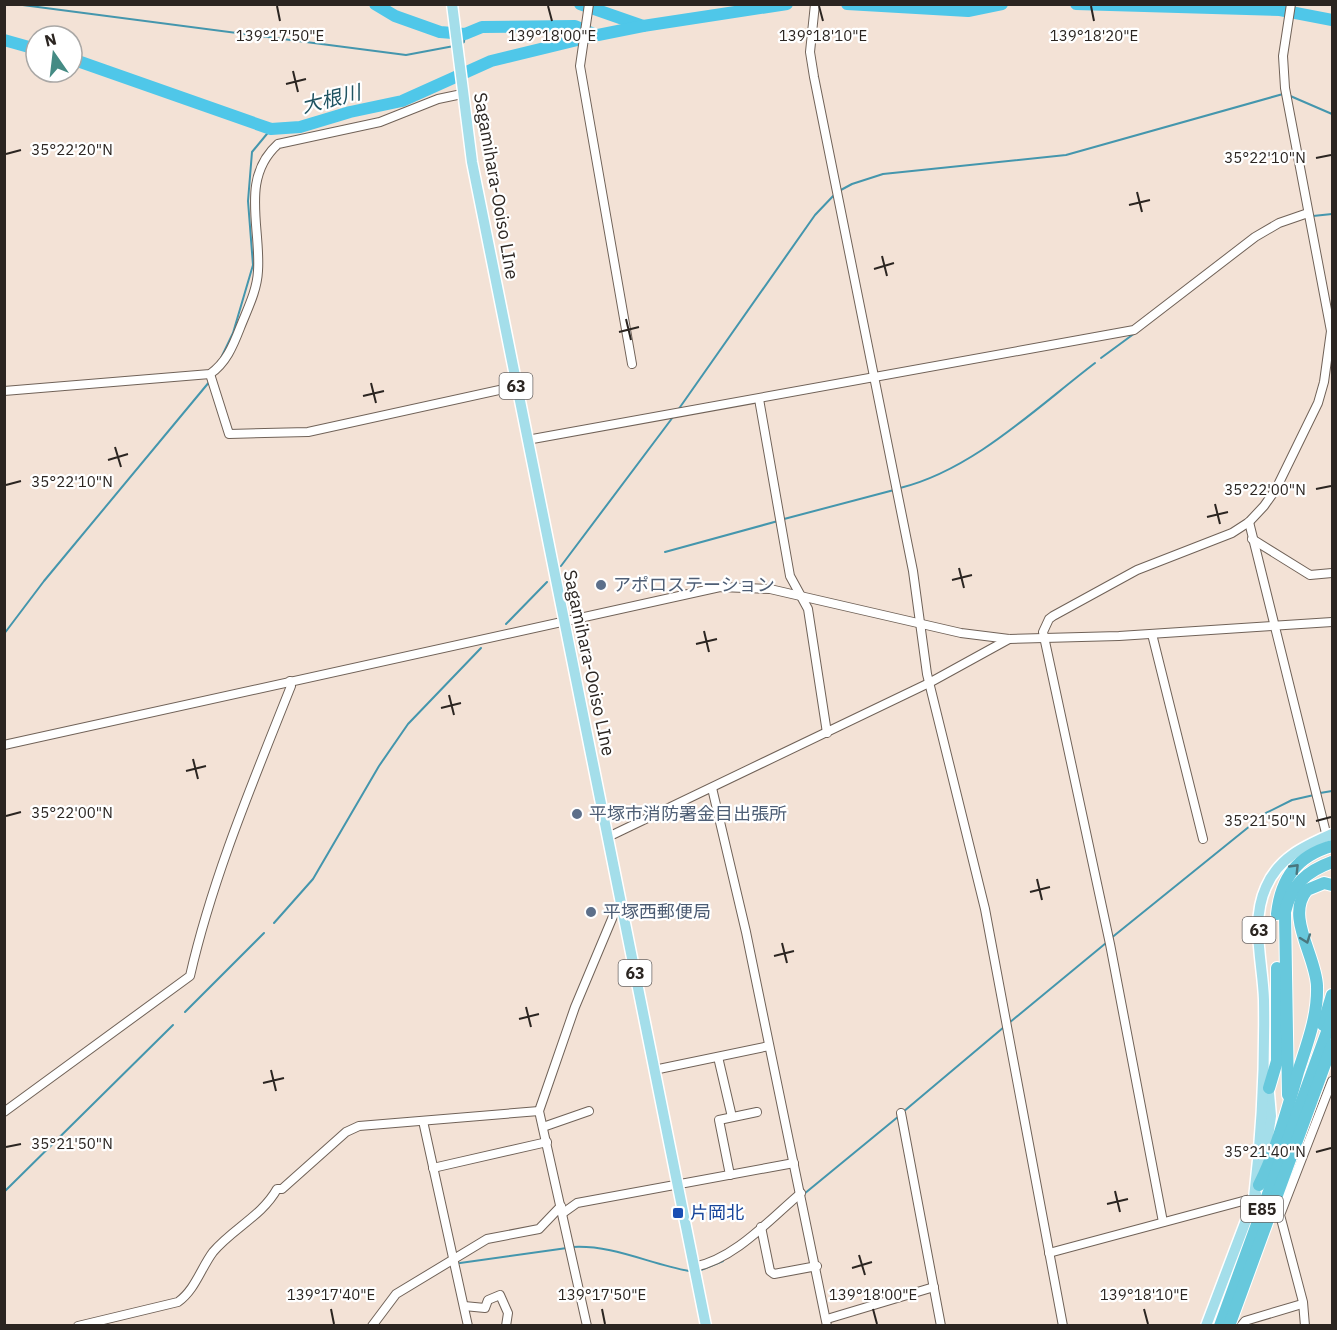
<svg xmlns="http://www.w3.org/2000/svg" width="1337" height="1330" viewBox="0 0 1337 1330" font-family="'IBM Plex Sans','Noto Sans JP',sans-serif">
	<rect width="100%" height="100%" fill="#f3e2d6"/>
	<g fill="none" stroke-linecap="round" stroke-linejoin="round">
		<g stroke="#4496ad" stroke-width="2">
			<polyline points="15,4 406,55 454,46"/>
			<polyline points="460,44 464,42 465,34"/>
			<polyline points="1288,95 1332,114"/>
			<polyline points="839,191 852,184 883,174 1066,155 1283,94"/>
			<polyline points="1313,216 1332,214"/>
			<polyline points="221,358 233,333 253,265 248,201 252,152 271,129"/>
			<polyline points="1101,358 1135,333"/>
			<polyline points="678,410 815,215 835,194"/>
			<path d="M900 488C973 470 1036 408 1095 363"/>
			<polyline points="784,519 894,490"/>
			<polyline points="665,552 778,521"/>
			<polyline points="561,566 673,417"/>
			<polyline points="506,624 547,582"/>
			<polyline points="4,634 44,581 210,381"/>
			<polyline points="1320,793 1332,791"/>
			<polyline points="274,923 313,879 379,766 408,724 481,648"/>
			<polyline points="1110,939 1266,813 1292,800 1314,795"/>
			<polyline points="185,1012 264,933"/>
			<polyline points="1009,1023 1106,943"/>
			<polyline points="903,1112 1004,1027"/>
			<polyline points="4,1192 173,1025"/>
			<polyline points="804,1194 899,1116"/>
			<path d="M573 1247C614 1245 649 1264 689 1271"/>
			<polyline points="460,1263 567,1248"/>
			<polyline points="701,1270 723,1261"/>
		</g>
		<g stroke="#4fc7e9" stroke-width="12">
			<polyline points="375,4 395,16 440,32 465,34 482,27 575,26 594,34"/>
			<polyline points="580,4 643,26"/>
			<polyline points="847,4 968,11 1002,4"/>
			<polyline points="1076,4 1280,10 1332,20"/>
			<polyline points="4,40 36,49"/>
			<polyline points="72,59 271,129 300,127 350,112 402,101 491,61 598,35 643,26 787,4"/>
		</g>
		<defs>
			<g id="minor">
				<polyline points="589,4 580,66 632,364"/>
				<polyline points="815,4 810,52 814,77 913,571 927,674 985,909 1063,1326"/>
				<polyline points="210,374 229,434 308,432 517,386"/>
				<path d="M4 391 210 374C226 363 233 346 240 328 247 310 257 291 258 271 261 227 240 178 278 144L380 122 438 99 462 94"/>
				<polyline points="759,399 790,576 808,609 827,733"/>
				<polyline points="527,440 1134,330 1255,237 1279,223 1308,213"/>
				<polyline points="1249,522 1327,837"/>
				<polyline points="1252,539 1310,575 1332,573"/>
				<polyline points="1152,634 1203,839"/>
				<polyline points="4,745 720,587 770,589 961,633 1009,639 1119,636 1332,622"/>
				<polyline points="712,788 746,932 827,1326"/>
				<polyline points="608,837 929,683 1009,639"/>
				<polyline points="718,1057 732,1117"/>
				<polyline points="654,1070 769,1046"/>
				<path d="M4 1112 190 976C213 876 253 782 291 686L290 681"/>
				<polyline points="901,1113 941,1326"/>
				<polyline points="423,1121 468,1326"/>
				<polyline points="543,1127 589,1111"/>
				<polyline points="433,1168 547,1142"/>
				<polyline points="730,1175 719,1120 757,1112"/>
				<polyline points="563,1213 577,1203 794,1163"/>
				<polyline points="1163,1222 1110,944 1043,632 1049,619 1053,616 1137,570 1232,533 1249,522 1264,506 1276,489 1318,403 1324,382 1331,331 1285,88 1283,56 1291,4"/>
				<polyline points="761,1227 770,1271 774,1274 817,1266"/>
				<polyline points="1049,1253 1254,1198"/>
				<path d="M694 1267C735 1259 770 1219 801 1193"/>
				<polyline points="464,1306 485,1308 488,1300 500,1295 508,1313 506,1326"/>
				<polyline points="827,1319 934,1287"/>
				<path d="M78 1326 178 1302C195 1290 201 1268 213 1252 232 1229 262 1216 277 1189H282L346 1132 359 1126 539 1111"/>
				<polyline points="372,1326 396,1294 487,1239 539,1229 561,1206"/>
				<polyline points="587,1326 539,1111 575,1007 614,914 621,906"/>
				<polyline points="1241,1326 1245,1321 1302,1304"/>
				<polyline points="1305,1326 1303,1302 1280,1215 1332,1081"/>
			</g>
			<g id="major">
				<polyline points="452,4 472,162 706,1326"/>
				<polyline points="1264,1164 1271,1116 1268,1082"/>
				<path d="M1254 1198C1262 1132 1265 1066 1264 1000 1263 964 1250 922 1266 887 1279 857 1305 846 1332 834"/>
				<polyline points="1206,1326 1256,1194"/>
			</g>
			<g id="highway">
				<path d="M1277 914C1281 878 1297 856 1332 846"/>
				<polyline points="1323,1025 1332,995"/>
				<polyline points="1269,1088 1277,1061 1277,968"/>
				<path d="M1288 1095 1285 912C1291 885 1307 871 1332 862"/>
				<path d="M1259 1185C1277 1149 1287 1110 1298 1072 1307 1044 1318 1016 1317 986 1316 956 1285 916 1307 890L1324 883 1332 885"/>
				<polyline points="1220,1326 1332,1018"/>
				<polyline points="1229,1326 1332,1045"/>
			</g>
		</defs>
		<use href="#minor" stroke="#706258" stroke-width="10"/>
		<use href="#major" stroke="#fff" stroke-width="13"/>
		<use href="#highway" stroke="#fff" stroke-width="14"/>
		<use href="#minor" stroke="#fff" stroke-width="8"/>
		<use href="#major" stroke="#a4deea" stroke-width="10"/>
		<use href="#highway" stroke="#67c8dc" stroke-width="12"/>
	</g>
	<defs><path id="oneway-chevron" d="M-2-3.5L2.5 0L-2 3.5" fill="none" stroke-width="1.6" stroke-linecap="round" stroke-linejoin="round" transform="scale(1.5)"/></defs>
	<g stroke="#49767e">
		<use href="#oneway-chevron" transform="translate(1295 868) rotate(-46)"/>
		<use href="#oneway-chevron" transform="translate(1306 939) rotate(70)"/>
	</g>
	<path fill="none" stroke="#2b2521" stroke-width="2" d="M277 6 280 21M548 6 552 21M819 6 823 21M1091 6 1094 21M293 71 298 92M286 84 306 79M6 154 21 150M1316 158 1331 155M1137 192 1142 212M1129 205 1150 200M882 256 887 276M874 269 894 263M626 319 631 340M619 332 639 327M371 383 376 403M363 396 384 391M115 447 121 467M108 460 128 454M6 485 21 481M1316 489 1331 486M1215 504 1220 524M1207 517 1228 512M959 568 964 588M952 580 972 575M704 631 709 652M696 644 717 639M449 695 454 715M441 708 461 703M193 759 198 779M186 771 206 766M6 816 21 812M1316 821 1331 817M1037 879 1042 900M1030 892 1050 887M782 943 787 963M774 956 794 951M526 1007 531 1027M519 1019 539 1014M271 1070 276 1091M263 1083 284 1078M6 1147 21 1144M1316 1152 1331 1148M1115 1191 1120 1212M1107 1204 1128 1199M859 1255 865 1275M852 1268 872 1262M331 1309 334 1324M602 1309 605 1324M873 1309 877 1324M1144 1309 1148 1324"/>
	<g fill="#5c6f8a" stroke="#fff" stroke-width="2">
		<circle cx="601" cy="585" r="6"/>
		<circle cx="577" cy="814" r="6"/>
		<circle cx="591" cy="912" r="6"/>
	</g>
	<rect fill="#1a4fb4" stroke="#fff" stroke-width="2" x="672" y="1207" width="12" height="12" rx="3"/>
	<g text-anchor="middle" stroke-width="4.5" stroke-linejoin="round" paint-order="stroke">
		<g fill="#fff" stroke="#6b6664" stroke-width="1.5">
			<rect x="499.5" y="373" width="33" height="26" rx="4.5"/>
			<rect x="1242.5" y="917" width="33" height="26" rx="4.5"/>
			<rect x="618.5" y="960" width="33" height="26" rx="4.5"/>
			<rect x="1241" y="1196" width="42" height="26" rx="4.5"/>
		</g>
		<g font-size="16" font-weight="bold" fill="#2b2521">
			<text x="516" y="392">63</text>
			<text x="1259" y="936">63</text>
			<text x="635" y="979">63</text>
			<text x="1262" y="1215">E85</text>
		</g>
		<g font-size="18" fill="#2b2521" stroke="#fff">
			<text transform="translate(496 186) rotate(80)" y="6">Sagamihara-Ooiso LIne</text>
			<text transform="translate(589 663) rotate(78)" y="6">Sagamihara-Ooiso LIne</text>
		</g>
		<g font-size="18" fill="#4e5e75" stroke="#fff" text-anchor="start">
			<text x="613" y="591">アポロステーション</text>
			<text x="589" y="820">平塚市消防署金目出張所</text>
			<text x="603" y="918">平塚西郵便局</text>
		</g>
		<g font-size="18" fill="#164399" stroke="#fff" text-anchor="start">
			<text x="690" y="1219">片岡北</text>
		</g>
		<g font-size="20" font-style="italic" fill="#215462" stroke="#fff">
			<text transform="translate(331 99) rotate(-14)" y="7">大根川</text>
		</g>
	</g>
	<g font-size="15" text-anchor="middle" fill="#2b2521" stroke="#fff" stroke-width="4.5" stroke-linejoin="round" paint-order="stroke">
		<text x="280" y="41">139°17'50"E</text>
		<text x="823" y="41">139°18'10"E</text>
		<text x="552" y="41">139°18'00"E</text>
		<text x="1094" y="41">139°18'20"E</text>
		<text x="72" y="155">35°22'20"N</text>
		<text x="1265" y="163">35°22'10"N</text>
		<text x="72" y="487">35°22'10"N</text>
		<text x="1265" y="495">35°22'00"N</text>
		<text x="72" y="818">35°22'00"N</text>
		<text x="1265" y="826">35°21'50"N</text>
		<text x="72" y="1149">35°21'50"N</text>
		<text x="1265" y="1157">35°21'40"N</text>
		<text x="331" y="1300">139°17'40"E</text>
		<text x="602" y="1300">139°17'50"E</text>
		<text x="873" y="1300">139°18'00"E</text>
		<text x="1144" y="1300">139°18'10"E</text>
	</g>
	<rect width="1337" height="1330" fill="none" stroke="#2b2521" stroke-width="12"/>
	<g transform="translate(54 54) rotate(346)"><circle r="28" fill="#ffffff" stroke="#aaa8a6" stroke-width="1.5"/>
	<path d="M0-4.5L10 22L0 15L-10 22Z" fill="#458b84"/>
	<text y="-9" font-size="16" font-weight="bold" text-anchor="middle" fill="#2b2521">N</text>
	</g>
</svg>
